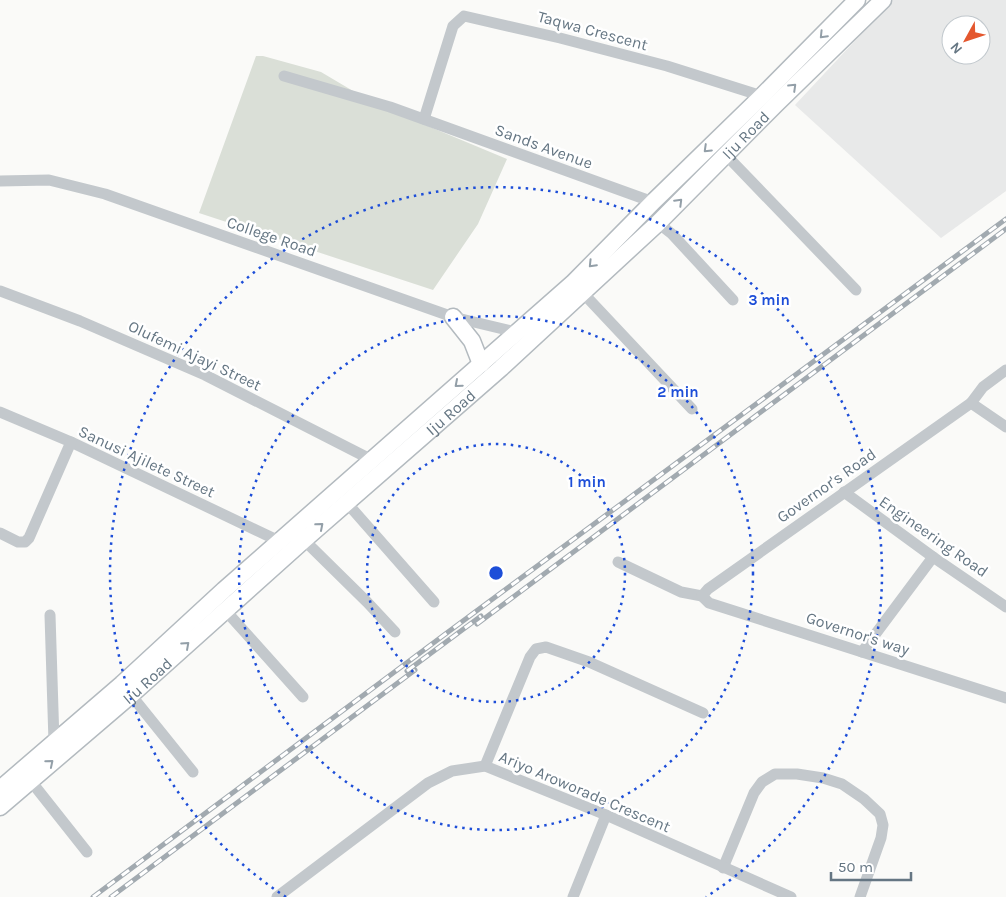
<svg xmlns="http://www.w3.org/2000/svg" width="1006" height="897" viewBox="0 0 1006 897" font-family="Karla,sans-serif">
	<rect width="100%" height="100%" fill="#fafaf8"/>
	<path fill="#e8e9e9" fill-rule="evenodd" d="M893 0H1006V191L941 238 795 105ZM951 25H981V55H951Z"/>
	<polygon fill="#dadfd7" points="256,56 263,56 321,72 375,104 507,159 478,224 433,290 199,213"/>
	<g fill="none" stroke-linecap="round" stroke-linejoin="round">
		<defs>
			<g id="secondary">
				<polyline points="453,317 472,341 481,364"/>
				<polyline points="0,789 122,684 224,590 573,283 653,202 762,96 857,0"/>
				<path id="s1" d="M0 807 131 695 304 540 501 368 658 223 776 104 883 0"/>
			</g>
		</defs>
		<use href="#secondary" stroke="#b3babf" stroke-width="19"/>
		<g stroke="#c3c8cc" stroke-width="11">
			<polyline points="284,76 390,107 653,202"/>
			<polyline points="424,119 453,26 464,16 560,38 667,66 762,96"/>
			<polyline points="726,155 856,290"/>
			<polyline points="0,181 49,180 105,194 453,317 516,332 520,335"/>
			<polyline points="658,223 672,234 733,300"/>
			<polyline points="0,291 80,321 205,375 372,460"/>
			<polyline points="583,293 692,409"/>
			<polyline points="971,403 1006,427"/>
			<polyline points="0,412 71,442 279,541"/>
			<polyline points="844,492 933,557 1006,607"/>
			<polyline points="347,503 434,602"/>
			<polyline points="0,533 18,542 25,542 29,538 71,442"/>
			<polyline points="304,540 367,602 395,632"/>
			<polyline points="618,562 681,592 702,596"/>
			<polyline points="702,596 708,589 971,403 983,387 1006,370"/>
			<polyline points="702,596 709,603 1006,698"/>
			<polyline points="225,610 303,697"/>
			<polyline points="50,615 54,742"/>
			<polyline points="862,652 933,557"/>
			<polyline points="131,695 193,772"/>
			<polyline points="485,766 530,657 536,649 546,647 589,662 703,713"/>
			<polyline points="30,780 87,852"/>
			<polyline points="723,868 754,793 762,782 775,774 797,774 823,778 842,784 864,799 880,814 883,825 881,838 860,897"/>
			<polyline points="277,897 428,783 452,771 485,766 606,815 791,897"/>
			<polyline points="573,897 606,815"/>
		</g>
		<use href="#secondary" stroke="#fff" stroke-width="16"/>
		<defs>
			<g id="rail">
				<polyline points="477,624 1006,229"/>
				<polyline points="407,671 481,616"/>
				<polyline points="93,897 444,635 1006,219"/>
				<polyline points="111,897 415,670"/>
			</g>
		</defs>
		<use href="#rail" stroke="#a2aab0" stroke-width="5"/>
		<use href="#rail" stroke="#fff" stroke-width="3" stroke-dasharray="9" stroke-linecap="butt"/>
	</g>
	<defs><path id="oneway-chevron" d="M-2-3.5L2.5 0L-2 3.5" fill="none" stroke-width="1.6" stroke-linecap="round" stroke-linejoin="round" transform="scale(1.25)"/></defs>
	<g stroke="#939fa8">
		<use href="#oneway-chevron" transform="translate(823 35) rotate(134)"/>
		<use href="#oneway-chevron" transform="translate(793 87) rotate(-44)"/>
		<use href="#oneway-chevron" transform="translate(707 149) rotate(136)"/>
		<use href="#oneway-chevron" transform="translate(679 202) rotate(-45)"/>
		<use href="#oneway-chevron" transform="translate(592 264) rotate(134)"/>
		<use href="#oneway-chevron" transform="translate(458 384) rotate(139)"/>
		<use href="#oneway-chevron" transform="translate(320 526) rotate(-41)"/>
		<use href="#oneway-chevron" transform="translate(186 645) rotate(-42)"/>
		<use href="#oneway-chevron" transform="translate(50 763) rotate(-40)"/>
	</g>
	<g fill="none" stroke="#1d4ed8" stroke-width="2.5" stroke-dasharray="2.5 5">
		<circle cx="496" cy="573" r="129"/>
		<circle cx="496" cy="573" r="257"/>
		<path d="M286 897A386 386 0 1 1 706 897"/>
	</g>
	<g text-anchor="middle" stroke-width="5" stroke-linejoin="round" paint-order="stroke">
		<g font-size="16" fill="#657683" stroke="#fff">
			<text transform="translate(593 30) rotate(15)" y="6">Taqwa Crescent</text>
			<text dy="6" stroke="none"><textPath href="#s1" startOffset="1004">Iju Road</textPath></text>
			<text transform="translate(544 146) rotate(20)" y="6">Sands Avenue</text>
			<text transform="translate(272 236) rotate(19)" y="6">College Road</text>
			<text transform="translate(195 355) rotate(25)" y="6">Olufemi Ajayi Street</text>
			<text dy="6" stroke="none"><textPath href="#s1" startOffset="599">Iju Road</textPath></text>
			<text transform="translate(147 461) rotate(25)" y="6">Sanusi Ajilete Street</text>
			<text transform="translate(826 485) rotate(-35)" y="6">Governor's Road</text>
			<text transform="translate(934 536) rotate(35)" y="6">Engineering Road</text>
			<text transform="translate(858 633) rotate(18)" y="6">Governor's way</text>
			<text dy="6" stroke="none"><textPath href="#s1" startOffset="194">Iju Road</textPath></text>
			<text transform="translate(585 791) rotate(23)" y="6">Ariyo Aroworade Crescent</text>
		</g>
	</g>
	<circle cx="496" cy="573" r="8" fill="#1d4ed8" stroke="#fff" stroke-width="2.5"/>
	<g font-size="15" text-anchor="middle" font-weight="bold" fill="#1d4ed8" stroke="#fff" stroke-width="5" stroke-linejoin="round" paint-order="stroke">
		<text x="769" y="305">3 min</text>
		<text x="678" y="397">2 min</text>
		<text x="587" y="487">1 min</text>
	</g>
	<g transform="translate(966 40) rotate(230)"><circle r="24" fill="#ffffff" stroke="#c1c8cd"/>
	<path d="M0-4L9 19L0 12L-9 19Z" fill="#e4572e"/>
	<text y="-8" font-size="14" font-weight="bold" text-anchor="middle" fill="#657683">N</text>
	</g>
	<path d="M831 872v8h80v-8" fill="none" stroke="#657683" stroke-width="2.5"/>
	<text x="838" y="872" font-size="15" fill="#657683" stroke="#ffffff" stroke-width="4" paint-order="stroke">50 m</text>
</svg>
